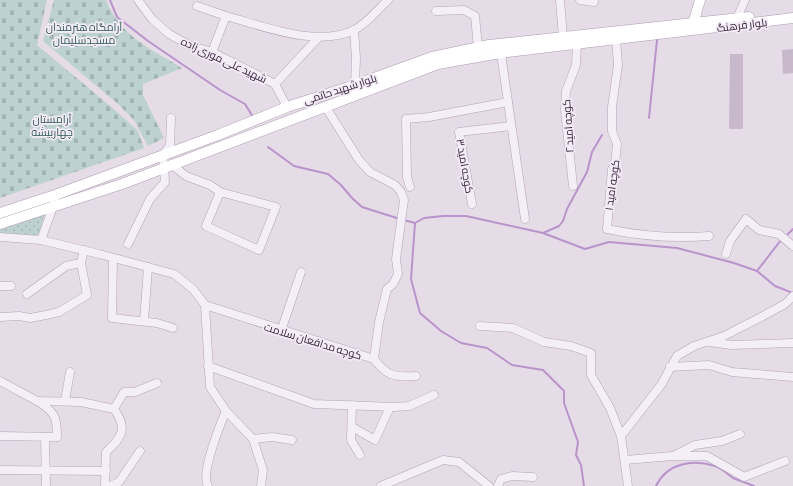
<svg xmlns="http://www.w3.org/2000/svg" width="793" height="486" viewBox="0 0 793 486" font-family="'Asap Condensed',Cairo,sans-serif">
	<defs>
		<pattern id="grass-dots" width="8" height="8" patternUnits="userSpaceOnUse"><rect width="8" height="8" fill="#bdd2d0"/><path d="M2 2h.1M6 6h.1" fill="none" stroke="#a3b4b4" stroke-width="1.8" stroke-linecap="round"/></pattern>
		<pattern id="cemetery-stones" width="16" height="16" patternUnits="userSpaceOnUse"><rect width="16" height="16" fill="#bdd2d0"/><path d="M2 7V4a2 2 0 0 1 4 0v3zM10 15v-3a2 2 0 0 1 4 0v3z" fill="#a3b4b4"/></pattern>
	</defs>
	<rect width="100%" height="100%" fill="#e5dce7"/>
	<polygon fill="url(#grass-dots)" points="45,212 39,235 0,234 0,227"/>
	<g fill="url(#cemetery-stones)">
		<polygon points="0,0 47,0 37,45 115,110 138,131 144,148 0,198"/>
		<path d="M54 0H106C120 36 151 49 182 68L143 84V95L164 138 148 146 134 120 117 103 43 41Z"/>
	</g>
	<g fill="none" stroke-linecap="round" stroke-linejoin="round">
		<g stroke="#b994cb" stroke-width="2">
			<polyline points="110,0 117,17 148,41 220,90 245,104 253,117"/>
			<polyline points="649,118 657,40 659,38"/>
			<polyline points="268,147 294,166 328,174 341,185 352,198 362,207 400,219"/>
			<polyline points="404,220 415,223 424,218 443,216 466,216 543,233 585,249 609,242 677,248 734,263 757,271 775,286 793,293"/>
			<polyline points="415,223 411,279 420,313 441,331 461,343 487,348 512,365 543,370 564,391 564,403 578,442 576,455 581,465 584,486"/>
			<polyline points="543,233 559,226 563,221 567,209 587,172 592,152 602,135"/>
			<polyline points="788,234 793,229"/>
			<polyline points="757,271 781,240"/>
			<path d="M656 486C667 463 692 459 715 466 722 468 727 474 733 478 740 481 747 483 754 486"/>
		</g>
	</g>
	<g fill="#c7b9cb">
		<polygon points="793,49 793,73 783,74 782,50"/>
		<polygon points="730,54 743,54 743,129 729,129"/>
	</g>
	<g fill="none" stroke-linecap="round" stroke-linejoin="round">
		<defs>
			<g id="minor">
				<polyline points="138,0 152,19 169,34 191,46 212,52 275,84 287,107"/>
				<polyline points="560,0 563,38"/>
				<polyline points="580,0 594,2"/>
				<polyline points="197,6 226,16"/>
				<polyline points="436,11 464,10 475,16 478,47"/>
				<polyline points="737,18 745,0"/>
				<polyline points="354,30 356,58 355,85"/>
				<path d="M616 39 618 65 612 107V131L617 144 615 164 612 169 607 229C641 236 674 239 709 236"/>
				<polyline points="500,47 525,219"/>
				<path d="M212 52 226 16C263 26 317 48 354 30 368 23 377 10 388 0"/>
				<polyline points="275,84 319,37"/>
				<polyline points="171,164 186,176 210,185 220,192 276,207 259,250 206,226 220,192"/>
				<polyline points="573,186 565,110 566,91 576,65 577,44"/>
				<polyline points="410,187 407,177 406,119 429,117 508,102"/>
				<polyline points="472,204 459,132 511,126"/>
				<polyline points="0,237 41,240 99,254 174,274 193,289 205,305 210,387 226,411 253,439 263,470 261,486"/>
				<polyline points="41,240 53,207 55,195"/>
				<polyline points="128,244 150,199 165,182 163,155 170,145 171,118"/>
				<polyline points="726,254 730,241 746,219 759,230 779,234 793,246"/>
				<polyline points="113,258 112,318 157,323 173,328"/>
				<polyline points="0,286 11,286"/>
				<polyline points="27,294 66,266 81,263"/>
				<polyline points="205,305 374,359 379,322 387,289 393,284 398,274 396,259 404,200 401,192 395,185 370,172 359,160 325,106"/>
				<polyline points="0,317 19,316 30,318 46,315 59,312 87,295 81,263 84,250"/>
				<polyline points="144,321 148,267"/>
				<polyline points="480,326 513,328 544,342 571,346 591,353 591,375 610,408 621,436 628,486"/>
				<polyline points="281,331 301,272"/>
				<polyline points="710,342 731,345 793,343"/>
				<path d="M374 359C388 377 394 377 416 376"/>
				<polyline points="208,366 314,404 395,407 409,406 434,395"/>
				<polyline points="670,367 709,365 732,372 793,377"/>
				<path d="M0 381 37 401 81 402 114 409C128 428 122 438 106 452L105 486"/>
				<polyline points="65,401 70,372"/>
				<polyline points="352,405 351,440 360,455"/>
				<polyline points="114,409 124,392 135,392 157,383"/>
				<polyline points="352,427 375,440 390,407"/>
				<path d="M0 436 57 437C57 416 55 413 38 401"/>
				<polyline points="621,436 661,385 677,356 694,346 724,336 763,316 785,304 793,296"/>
				<polyline points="45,437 46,486"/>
				<polyline points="253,439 272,437 292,440"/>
				<polyline points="675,455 695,445 722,441 740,434"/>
				<polyline points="625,460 672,456 707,456 744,477 785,461"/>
				<polyline points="0,470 106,471"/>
				<polyline points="110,486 119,482 140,451"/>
				<path d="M208 486C200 474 220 425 226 411"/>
				<polyline points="381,486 443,460 459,462 489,486"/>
				<polyline points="498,486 501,479 512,476 533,477"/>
			</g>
			<g id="major">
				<polyline points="692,27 700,0"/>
				<polyline points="0,213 55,195 218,135 287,107 355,85 432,57 489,45 749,17"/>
				<polyline points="0,224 122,184 438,64 500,53 793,18"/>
			</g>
		</defs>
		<use href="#minor" stroke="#b1a5b5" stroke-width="9"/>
		<use href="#major" stroke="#ae9bb4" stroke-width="11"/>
		<use href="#minor" stroke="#f4eff6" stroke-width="8"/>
		<use href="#major" stroke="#fff" stroke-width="10"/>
	</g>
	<g text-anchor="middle" stroke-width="3.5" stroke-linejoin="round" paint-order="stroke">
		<g font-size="11" fill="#39253f" stroke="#f3ebf5">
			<text transform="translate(742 25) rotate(-7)" y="4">بلوار فرهنگ</text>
			<text transform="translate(224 60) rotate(25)" y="4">شهید علی موری زاده</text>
			<text transform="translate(340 89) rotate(-18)" y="4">بلوار شهید حاتمی</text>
			<text transform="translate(568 126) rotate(-94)" y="4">کوچه امید ۲</text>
			<text transform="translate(465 166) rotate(80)" y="4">کوچه امید ۳</text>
			<text transform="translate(612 185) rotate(-82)" y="4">کوچه امید ۱</text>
			<text transform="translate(313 341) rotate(17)" y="4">کوچه مدافعان سلامت</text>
		</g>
		<g font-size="11" fill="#315b5a" stroke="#f3ebf5">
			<text x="84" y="31">آرامگاه هنرمندان<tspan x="84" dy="13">مسجدسلیمان</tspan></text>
			<text x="52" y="123">آرامستان<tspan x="52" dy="13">چهاربیشه</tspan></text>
		</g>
	</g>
</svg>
